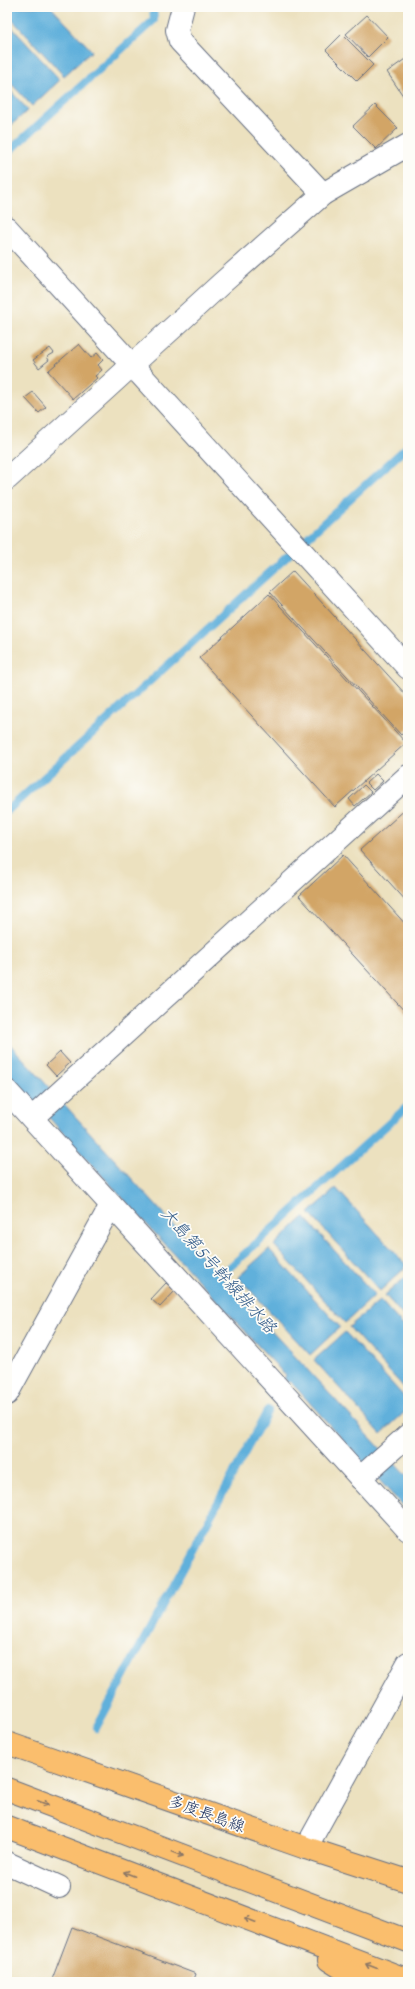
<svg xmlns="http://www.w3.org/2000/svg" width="415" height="1989" viewBox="0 0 415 1989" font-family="'Indie Flower','Klee One',sans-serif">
	<rect width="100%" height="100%" fill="#fdfcf7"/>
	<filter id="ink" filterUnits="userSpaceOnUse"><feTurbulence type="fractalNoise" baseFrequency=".025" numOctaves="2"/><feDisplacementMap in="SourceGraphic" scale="8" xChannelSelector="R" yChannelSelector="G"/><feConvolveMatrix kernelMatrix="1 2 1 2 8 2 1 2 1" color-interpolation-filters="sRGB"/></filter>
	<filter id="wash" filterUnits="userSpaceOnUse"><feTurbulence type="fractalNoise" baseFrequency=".012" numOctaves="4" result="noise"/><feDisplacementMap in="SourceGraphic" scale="16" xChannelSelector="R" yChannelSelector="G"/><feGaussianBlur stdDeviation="0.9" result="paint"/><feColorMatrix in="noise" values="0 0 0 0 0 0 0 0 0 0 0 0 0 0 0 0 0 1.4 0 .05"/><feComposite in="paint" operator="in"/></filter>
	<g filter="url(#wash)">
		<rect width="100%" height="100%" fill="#ece1bf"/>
		<g fill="#60b0db" stroke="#3e709c">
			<polygon points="7,7 51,7 92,51 64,76 7,14"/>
			<polygon points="7,22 60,80 32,106 7,79"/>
			<polygon points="7,87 28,110 7,129"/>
			<polygon points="7,1041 218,1274 222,1270 226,1274 222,1278 408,1478 408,1512 290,1381 288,1383 284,1378 286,1376 7,1072"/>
			<polygon points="336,1188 407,1266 380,1291 309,1213"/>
			<polygon points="304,1217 375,1295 345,1323 274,1245"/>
			<polygon points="269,1249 340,1327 310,1355 238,1277"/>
			<polygon points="408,1275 408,1321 385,1295"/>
			<polygon points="380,1300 408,1331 408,1392 349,1327"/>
			<polygon points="345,1332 408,1401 408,1409 381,1434 314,1360"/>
		</g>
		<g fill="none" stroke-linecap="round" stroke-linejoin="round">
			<g stroke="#60b0db" stroke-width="8">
				<polyline points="7,153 154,20 153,7"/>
				<polyline points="307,538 408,446"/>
				<polyline points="7,811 291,553"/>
				<polyline points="230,1267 408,1106"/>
				<polyline points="96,1728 268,1410"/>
			</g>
		</g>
		<g id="blocks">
			<g fill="#d2a566">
				<polygon points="367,15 388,37 368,57 346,34"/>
				<polygon points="342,34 373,65 357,81 326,50"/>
				<polygon points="408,57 408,103 387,72"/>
				<polygon points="375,105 398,128 376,149 353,126"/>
				<polygon points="79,344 91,358 97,353 103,360 98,365 102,370 95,376 97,378 73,399 48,371"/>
				<polygon points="50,348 54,353 47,357 49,360 39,368 33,360"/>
				<polygon points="33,392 46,407 39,413 25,398"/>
				<polygon points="293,571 408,697 408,729 401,735 270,592"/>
				<polygon points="269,594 406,743 335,807 199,658"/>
				<polygon points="376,774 383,781 373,790 366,783"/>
				<polygon points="364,785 371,792 355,806 349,799"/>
				<polygon points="408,807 408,903 360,850"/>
				<polygon points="343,855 408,927 408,1015 299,896"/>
				<polygon points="60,1052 70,1063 56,1076 46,1065"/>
				<polygon points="166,1283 175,1291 160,1307 151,1299"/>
				<polygon points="72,1927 196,1974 193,1982 51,1982"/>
			</g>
		</g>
	</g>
	<g filter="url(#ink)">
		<use href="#blocks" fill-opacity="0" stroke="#646d80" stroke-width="1"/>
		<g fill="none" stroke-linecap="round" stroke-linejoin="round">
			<defs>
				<g id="minor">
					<polyline points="183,7 177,30 180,41 323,194"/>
					<polyline points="7,228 408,668"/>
					<polyline points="7,479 222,283 323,194 408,145"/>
					<polyline points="7,1091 408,1530"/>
					<polyline points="32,1118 408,776"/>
					<polyline points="7,1394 111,1205"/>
					<polyline points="360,1478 408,1435"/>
					<polyline points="306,1848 408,1663"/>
					<polyline points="7,1863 59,1887"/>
				</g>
				<polyline id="major" points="7,1743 306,1848 408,1881"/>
				<g id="highway">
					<polyline points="7,1789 408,1941"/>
					<polyline points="7,1827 408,1980"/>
					<polyline points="329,1960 364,1982"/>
				</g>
			</defs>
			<use href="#minor" stroke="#646d80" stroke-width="24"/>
			<use href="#major" stroke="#646d80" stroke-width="24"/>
			<use href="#highway" stroke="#646d80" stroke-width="24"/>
			<use href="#minor" stroke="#fff" stroke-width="22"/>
			<use href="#major" stroke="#fabe6d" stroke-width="22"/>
			<use href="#highway" stroke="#fabe6d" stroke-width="22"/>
		</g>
		<defs><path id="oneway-shaft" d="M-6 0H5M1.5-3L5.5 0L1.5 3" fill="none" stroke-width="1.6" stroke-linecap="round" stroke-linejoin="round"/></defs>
		<g stroke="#8a7666">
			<use href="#oneway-shaft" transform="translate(43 1803) rotate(21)"/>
			<use href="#oneway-shaft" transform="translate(178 1854) rotate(21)"/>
			<use href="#oneway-shaft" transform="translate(129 1874) rotate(-159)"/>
			<use href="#oneway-shaft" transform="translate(250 1920) rotate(-159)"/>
			<use href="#oneway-shaft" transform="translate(371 1966) rotate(-159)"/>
		</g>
	</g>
	<g text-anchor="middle" stroke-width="3.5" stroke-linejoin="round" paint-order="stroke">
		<g font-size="16" fill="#1b2f5e" stroke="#fdfcf7">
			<text transform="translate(207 1813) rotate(20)" y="6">多度長島線</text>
		</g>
		<g font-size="17" font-style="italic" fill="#335c8a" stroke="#fdfcf7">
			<text transform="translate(219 1270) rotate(48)" y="6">大島第5号幹線排水路</text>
		</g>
	</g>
	<rect width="415" height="1989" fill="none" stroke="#fdfcf7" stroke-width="24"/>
</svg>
